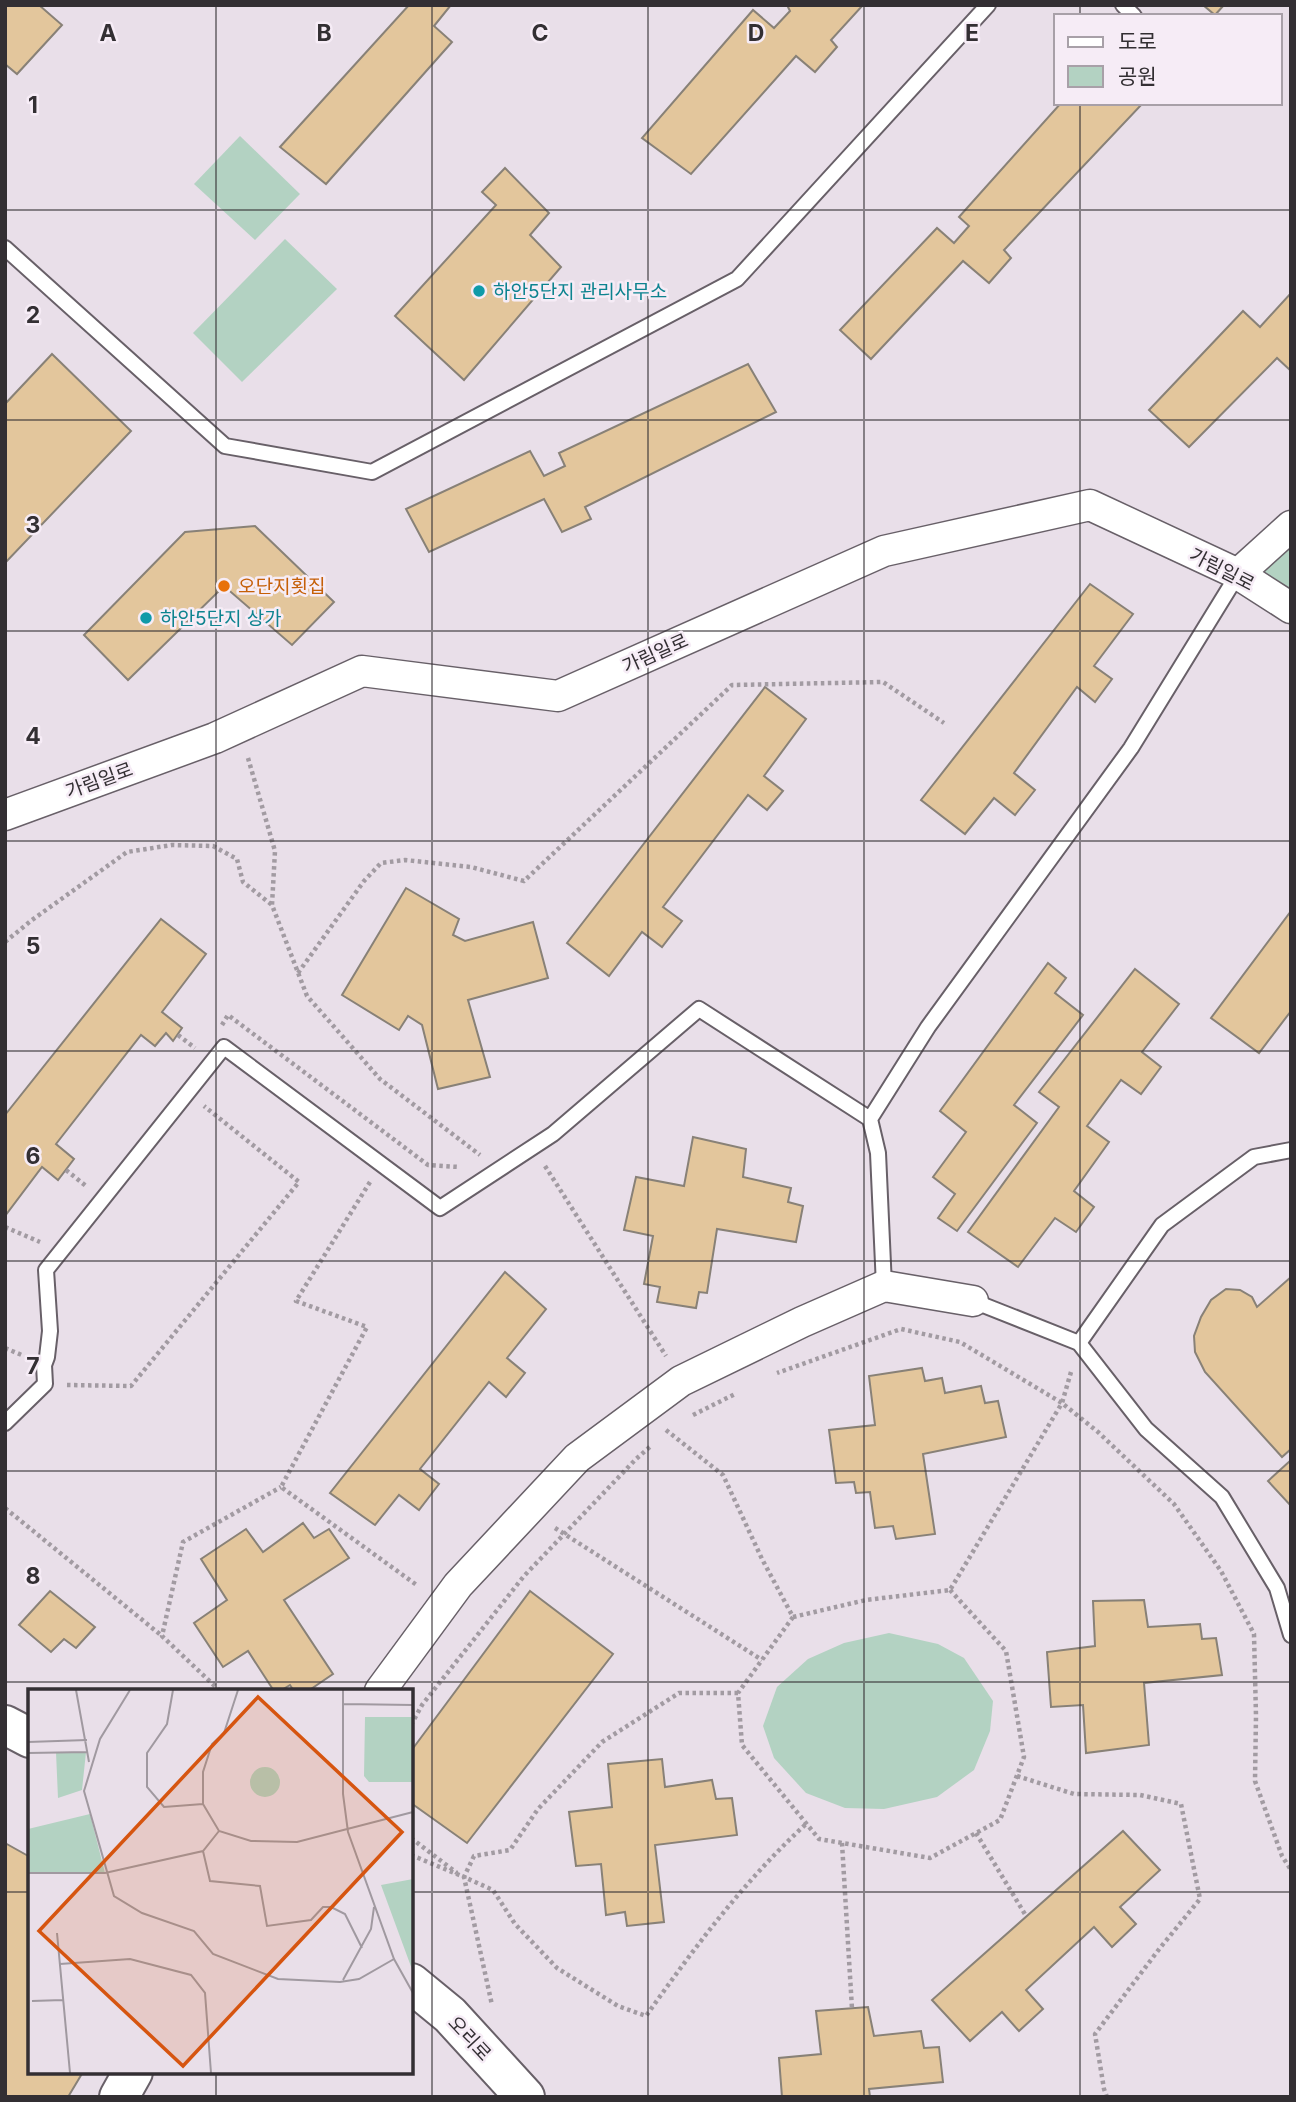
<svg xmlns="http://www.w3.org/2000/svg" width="1296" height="2102" viewBox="0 0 1296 2102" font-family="Inter,'Noto Sans KR',sans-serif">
	<rect width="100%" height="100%" fill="#e9dfe9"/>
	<g fill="#b3d2c2">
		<polygon points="240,136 300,194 255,240 194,184"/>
		<polygon points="285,239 337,289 242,382 193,333"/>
		<polygon points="1291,526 1291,608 1238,574"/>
		<polygon points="889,1633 938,1644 964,1658 993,1701 990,1731 974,1770 937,1797 884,1809 845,1808 806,1793 774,1758 763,1726 777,1687 808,1659 844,1643"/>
	</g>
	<g fill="#e3c69c" stroke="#888177" stroke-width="2">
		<polygon points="5,5 39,5 62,25 17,74 5,64"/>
		<polygon points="409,5 451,5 434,26 452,42 326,184 280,147"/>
		<polygon points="787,5 863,5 831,40 837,47 815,72 796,56 691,174 642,138 753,10 774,28 790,11"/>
		<polygon points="1203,5 1224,5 1215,15"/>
		<polygon points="1061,103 1143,103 1004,250 1011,258 989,283 963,261 871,359 840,330 937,228 954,243 969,226 959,217"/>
		<polygon points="505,168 549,213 530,235 561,267 464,380 395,316 496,205 482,192"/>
		<polygon points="1291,293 1291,371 1277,358 1189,447 1149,410 1243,311 1260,327"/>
		<polygon points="52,354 131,431 5,563 5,404"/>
		<polygon points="748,364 776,412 585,507 591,519 562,532 544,499 429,552 406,509 530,451 544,476 565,466 559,453"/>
		<polygon points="255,526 334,602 292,645 224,586 128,680 84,635 185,532"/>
		<polygon points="1090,584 1133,614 1094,666 1112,679 1095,702 1077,687 1014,773 1035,790 1015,815 994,798 965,834 921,800"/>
		<polygon points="765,687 806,719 764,776 783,791 767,810 748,795 663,907 682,921 662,947 642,932 609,976 567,943"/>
		<polygon points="406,888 459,919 453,935 465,941 533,922 548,978 468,1000 490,1077 438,1089 422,1025 408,1016 399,1030 342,995"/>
		<polygon points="1291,911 1291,1011 1259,1053 1211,1018"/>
		<polygon points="161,919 206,954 162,1012 182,1028 173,1041 166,1033 155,1046 141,1035 56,1144 74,1159 58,1180 42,1167 5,1216 5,1115"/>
		<polygon points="1048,963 1066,978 1055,993 1083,1015 1014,1105 1037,1123 957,1231 938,1218 955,1194 933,1177 966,1132 940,1111"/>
		<polygon points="1135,969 1179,1004 1142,1052 1161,1067 1141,1094 1121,1080 1087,1126 1109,1142 1074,1191 1094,1207 1076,1232 1055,1218 1018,1267 968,1232 1059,1107 1039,1092"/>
		<polygon points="693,1137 746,1149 743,1177 791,1188 788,1202 803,1206 796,1242 717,1229 707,1293 699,1292 696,1308 657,1302 660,1287 644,1284 653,1236 624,1230 636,1177 684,1186"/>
		<polygon points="505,1272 546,1309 507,1358 525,1373 506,1397 489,1382 420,1469 439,1484 419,1510 399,1495 375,1525 330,1493"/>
		<polygon points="1291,1277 1291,1449 1282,1457 1205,1372 1195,1352 1194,1336 1201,1317 1211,1300 1226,1289 1240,1290 1252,1297 1257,1307"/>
		<polygon points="922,1368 925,1381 942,1378 945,1393 981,1386 985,1403 998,1401 1006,1437 923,1454 935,1534 896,1539 893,1526 875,1528 870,1492 856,1493 854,1482 836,1483 829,1430 875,1425 869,1376"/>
		<polygon points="1291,1460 1291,1506 1268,1481"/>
		<polygon points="303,1523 314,1538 329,1529 349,1558 284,1600 333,1674 308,1691 294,1691 290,1685 280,1691 274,1691 248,1651 223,1667 194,1623 227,1600 201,1559 246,1529 263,1552"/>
		<polygon points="50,1591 95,1627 76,1648 64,1639 51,1652 19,1625"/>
		<polygon points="530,1591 613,1654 467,1843 411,1803 411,1751"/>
		<polygon points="1144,1600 1148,1627 1200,1624 1202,1639 1216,1638 1222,1675 1144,1683 1149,1745 1086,1753 1083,1705 1051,1707 1047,1652 1095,1646 1093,1601"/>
		<polygon points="662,1759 665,1787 712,1780 716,1799 732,1798 737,1835 655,1845 664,1922 627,1926 625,1912 606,1915 601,1864 576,1866 569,1812 612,1807 608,1764"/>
		<polygon points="1123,1831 1160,1870 1120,1907 1136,1924 1112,1947 1094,1927 1026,1990 1043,2009 1019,2031 1002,2012 970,2041 932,2000"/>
		<polygon points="5,1843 30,1857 30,2072 83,2072 68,2097 5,2097"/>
		<polygon points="868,2007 874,2036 921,2031 924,2048 939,2047 943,2082 869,2089 870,2097 782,2097 779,2058 821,2054 816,2011"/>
	</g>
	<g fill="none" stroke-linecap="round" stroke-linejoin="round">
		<defs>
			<g id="lane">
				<polyline points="1123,5 1134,16"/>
				<polyline points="5,248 225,446 372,472 737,279 988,5"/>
				<polyline points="884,1286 878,1153 870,1119 928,1027 1131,748 1238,574"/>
				<polyline points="973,1301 1079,1343 1146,1429 1222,1497 1277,1588 1291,1635"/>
				<polyline points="1079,1343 1162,1225 1254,1157 1291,1150"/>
				<polyline points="5,1423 45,1384 44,1365 47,1357 50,1331 46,1270 224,1047 440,1208 553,1134 699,1009 870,1119"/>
			</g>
			<g id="street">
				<polyline points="1238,574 1291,526"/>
				<polyline points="5,815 215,738 362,671 558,696 884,551 1090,505 1238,574 1291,608"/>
				<polyline points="380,1691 458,1585 577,1458 681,1381 802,1322 884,1286 973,1301"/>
			</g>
			<g id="secondary">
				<polyline points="5,1725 30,1738"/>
				<polyline points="411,1983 450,2015 525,2097"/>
				<polyline points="119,2097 133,2072"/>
			</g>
		</defs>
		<use href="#lane" stroke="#686068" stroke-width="18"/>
		<use href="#street" stroke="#686068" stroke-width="33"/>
		<use href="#secondary" stroke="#686068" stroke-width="42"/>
		<g stroke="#a29ba2" stroke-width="4.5" stroke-dasharray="3.5 3.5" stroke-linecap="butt">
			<polyline points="248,758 275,851 272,905 307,996 380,1079 480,1155"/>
			<polyline points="5,942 32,920 127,852 172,845 213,846 237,859 243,882 272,905"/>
			<polyline points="298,973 364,881 381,863 405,860 471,867 524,881 732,685 883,682 944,723"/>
			<polyline points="222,1025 228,1015 428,1165 459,1167"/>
			<polyline points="178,1035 195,1048"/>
			<polyline points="545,1166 666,1356"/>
			<polyline points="66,1170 86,1186"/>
			<polyline points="370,1182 296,1301 367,1327 281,1487 418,1586"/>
			<polyline points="5,1227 40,1242"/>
			<polyline points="5,1348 24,1356"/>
			<polyline points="1071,1372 1062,1403 1098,1432 1174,1504 1221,1571 1254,1634 1256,1716 1255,1781 1282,1856 1291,1870"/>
			<polyline points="67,1385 131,1386 299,1182 204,1106"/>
			<polyline points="693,1415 735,1394"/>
			<polyline points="666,1430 723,1475 762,1559 793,1617 866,1600 950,1590 1062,1403 960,1342 901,1329 777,1373"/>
			<polyline points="5,1508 162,1636"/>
			<polyline points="555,1528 762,1660"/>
			<polyline points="793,1617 738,1693 742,1745 819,1839 930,1858 1000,1820 1024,1757 1006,1651 950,1590"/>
			<polyline points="220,1691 162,1636 183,1542 281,1487"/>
			<path d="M738 1693H679L602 1742 538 1809 510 1850 474 1856 464 1877 493 1890 515 1924 557 1968 618 2006 646 2016C695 1947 743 1882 806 1824"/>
			<polyline points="411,1725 422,1705 524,1576 636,1459 652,1445"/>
			<polyline points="1017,1776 1074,1794 1140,1795 1181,1804 1200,1899 1160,1948 1095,2034 1104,2089 1107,2097"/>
			<polyline points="976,1833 1026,1916"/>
			<polyline points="411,1838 457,1873"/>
			<polyline points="842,1843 852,2009"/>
			<polyline points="411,1855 464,1877 492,2005"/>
		</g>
		<use href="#lane" stroke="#fff" stroke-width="14"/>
		<use href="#street" stroke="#fff" stroke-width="30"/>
		<use href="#secondary" stroke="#fff" stroke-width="38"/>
	</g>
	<path fill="none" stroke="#332f33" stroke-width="2" stroke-opacity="0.55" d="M216 5V1691M432 5V2097M648 5V2097M864 5V2097M1080 5V16M1080 103V2097M5 210H1291M5 420H1291M5 631H1291M5 841H1291M5 1051H1291M5 1261H1291M5 1471H1291M5 1682H1291M5 1892H30M411 1892H1291M216 2072V2097"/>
	<g fill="#0f9aa8" stroke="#f6ecf6" stroke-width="2.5">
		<circle cx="479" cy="291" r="7"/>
		<circle cx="146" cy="618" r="7"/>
	</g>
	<circle fill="#e8710a" stroke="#f6ecf6" stroke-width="2.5" cx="224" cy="586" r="7"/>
	<g text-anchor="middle" stroke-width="5" stroke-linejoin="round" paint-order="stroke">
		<g font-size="19" fill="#0d838f" stroke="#f6ecf6" text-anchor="start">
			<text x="493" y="298">하안5단지 관리사무소</text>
			<text x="160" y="625">하안5단지 상가</text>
		</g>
		<g font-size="19" fill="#332f33" stroke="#f6ecf6">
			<text transform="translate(1222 569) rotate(27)" y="7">가림일로</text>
			<text transform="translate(655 653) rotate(-24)" y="7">가림일로</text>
			<text transform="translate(99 780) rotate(-20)" y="7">가림일로</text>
			<text transform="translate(470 2038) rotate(47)" y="7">오리로</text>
		</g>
		<g font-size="19" fill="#c56008" stroke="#f6ecf6" text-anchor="start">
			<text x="238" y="593">오단지횟집</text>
		</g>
	</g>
	<g transform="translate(28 1689)">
		<rect width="385" height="385" fill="#e9dfe9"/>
		<path d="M337 28H385V93H341L336 87ZM28 63H58L54 101 30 109ZM222 93a15 15 0 1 1 30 0a15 15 0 1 1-30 0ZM62 125 77 184H0V140ZM385 190V283L353 196Z" fill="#b3d2c2"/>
		<path fill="none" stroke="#a099a0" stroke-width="2" d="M48 1 61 73M102 1 72 50 56 102 86 207 114 224 166 242 185 265 250 290 312 293 331 290 366 270M145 1 139 35 119 64V98L136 118 175 115M210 1 196 44 184 55 175 83V115L191 142 223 152 269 153 385 123M315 1V105L320 143 366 270 385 304M315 15 385 16M0 53 59 51M0 64 60 63M175 162 182 192 232 197 239 237 283 231 295 218H303L317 225 334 259M0 184H77L175 162 191 142M29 244 42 384M32 275 102 270 163 286 177 304 183 384M315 291 343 240 346 218M4 312 35 311"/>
		<path fill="#d65510" fill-opacity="0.15" stroke="#d65510" stroke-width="3.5" d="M230 8 374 143 155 377 11 242Z"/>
		<rect width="385" height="385" fill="none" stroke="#332f33" stroke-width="3.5"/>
	</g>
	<g font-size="23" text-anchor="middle" font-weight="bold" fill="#332f33" stroke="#f6ecf6" stroke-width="5" stroke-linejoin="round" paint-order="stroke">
		<text x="108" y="41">A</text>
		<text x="324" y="41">B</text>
		<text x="540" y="41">C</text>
		<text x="756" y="41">D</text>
		<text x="972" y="41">E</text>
		<text x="33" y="113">1</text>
		<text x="33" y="323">2</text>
		<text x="33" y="533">3</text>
		<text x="33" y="744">4</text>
		<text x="33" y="954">5</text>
		<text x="33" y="1164">6</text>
		<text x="33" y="1374">7</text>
		<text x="33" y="1584">8</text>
	</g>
	<rect width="1296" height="2102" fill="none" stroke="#332f33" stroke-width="14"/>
	<rect x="1054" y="14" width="228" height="91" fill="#f6ecf6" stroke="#a8a0a8" stroke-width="2"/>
	<rect x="1068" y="37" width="35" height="10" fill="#ffffff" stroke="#a8a0a8" stroke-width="2"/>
	<text x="1118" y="49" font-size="21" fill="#332f33">도로</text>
	<rect x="1068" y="66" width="35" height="21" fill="#b3d2c2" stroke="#a8a0a8" stroke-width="2"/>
	<text x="1118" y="84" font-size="21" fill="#332f33">공원</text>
</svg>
